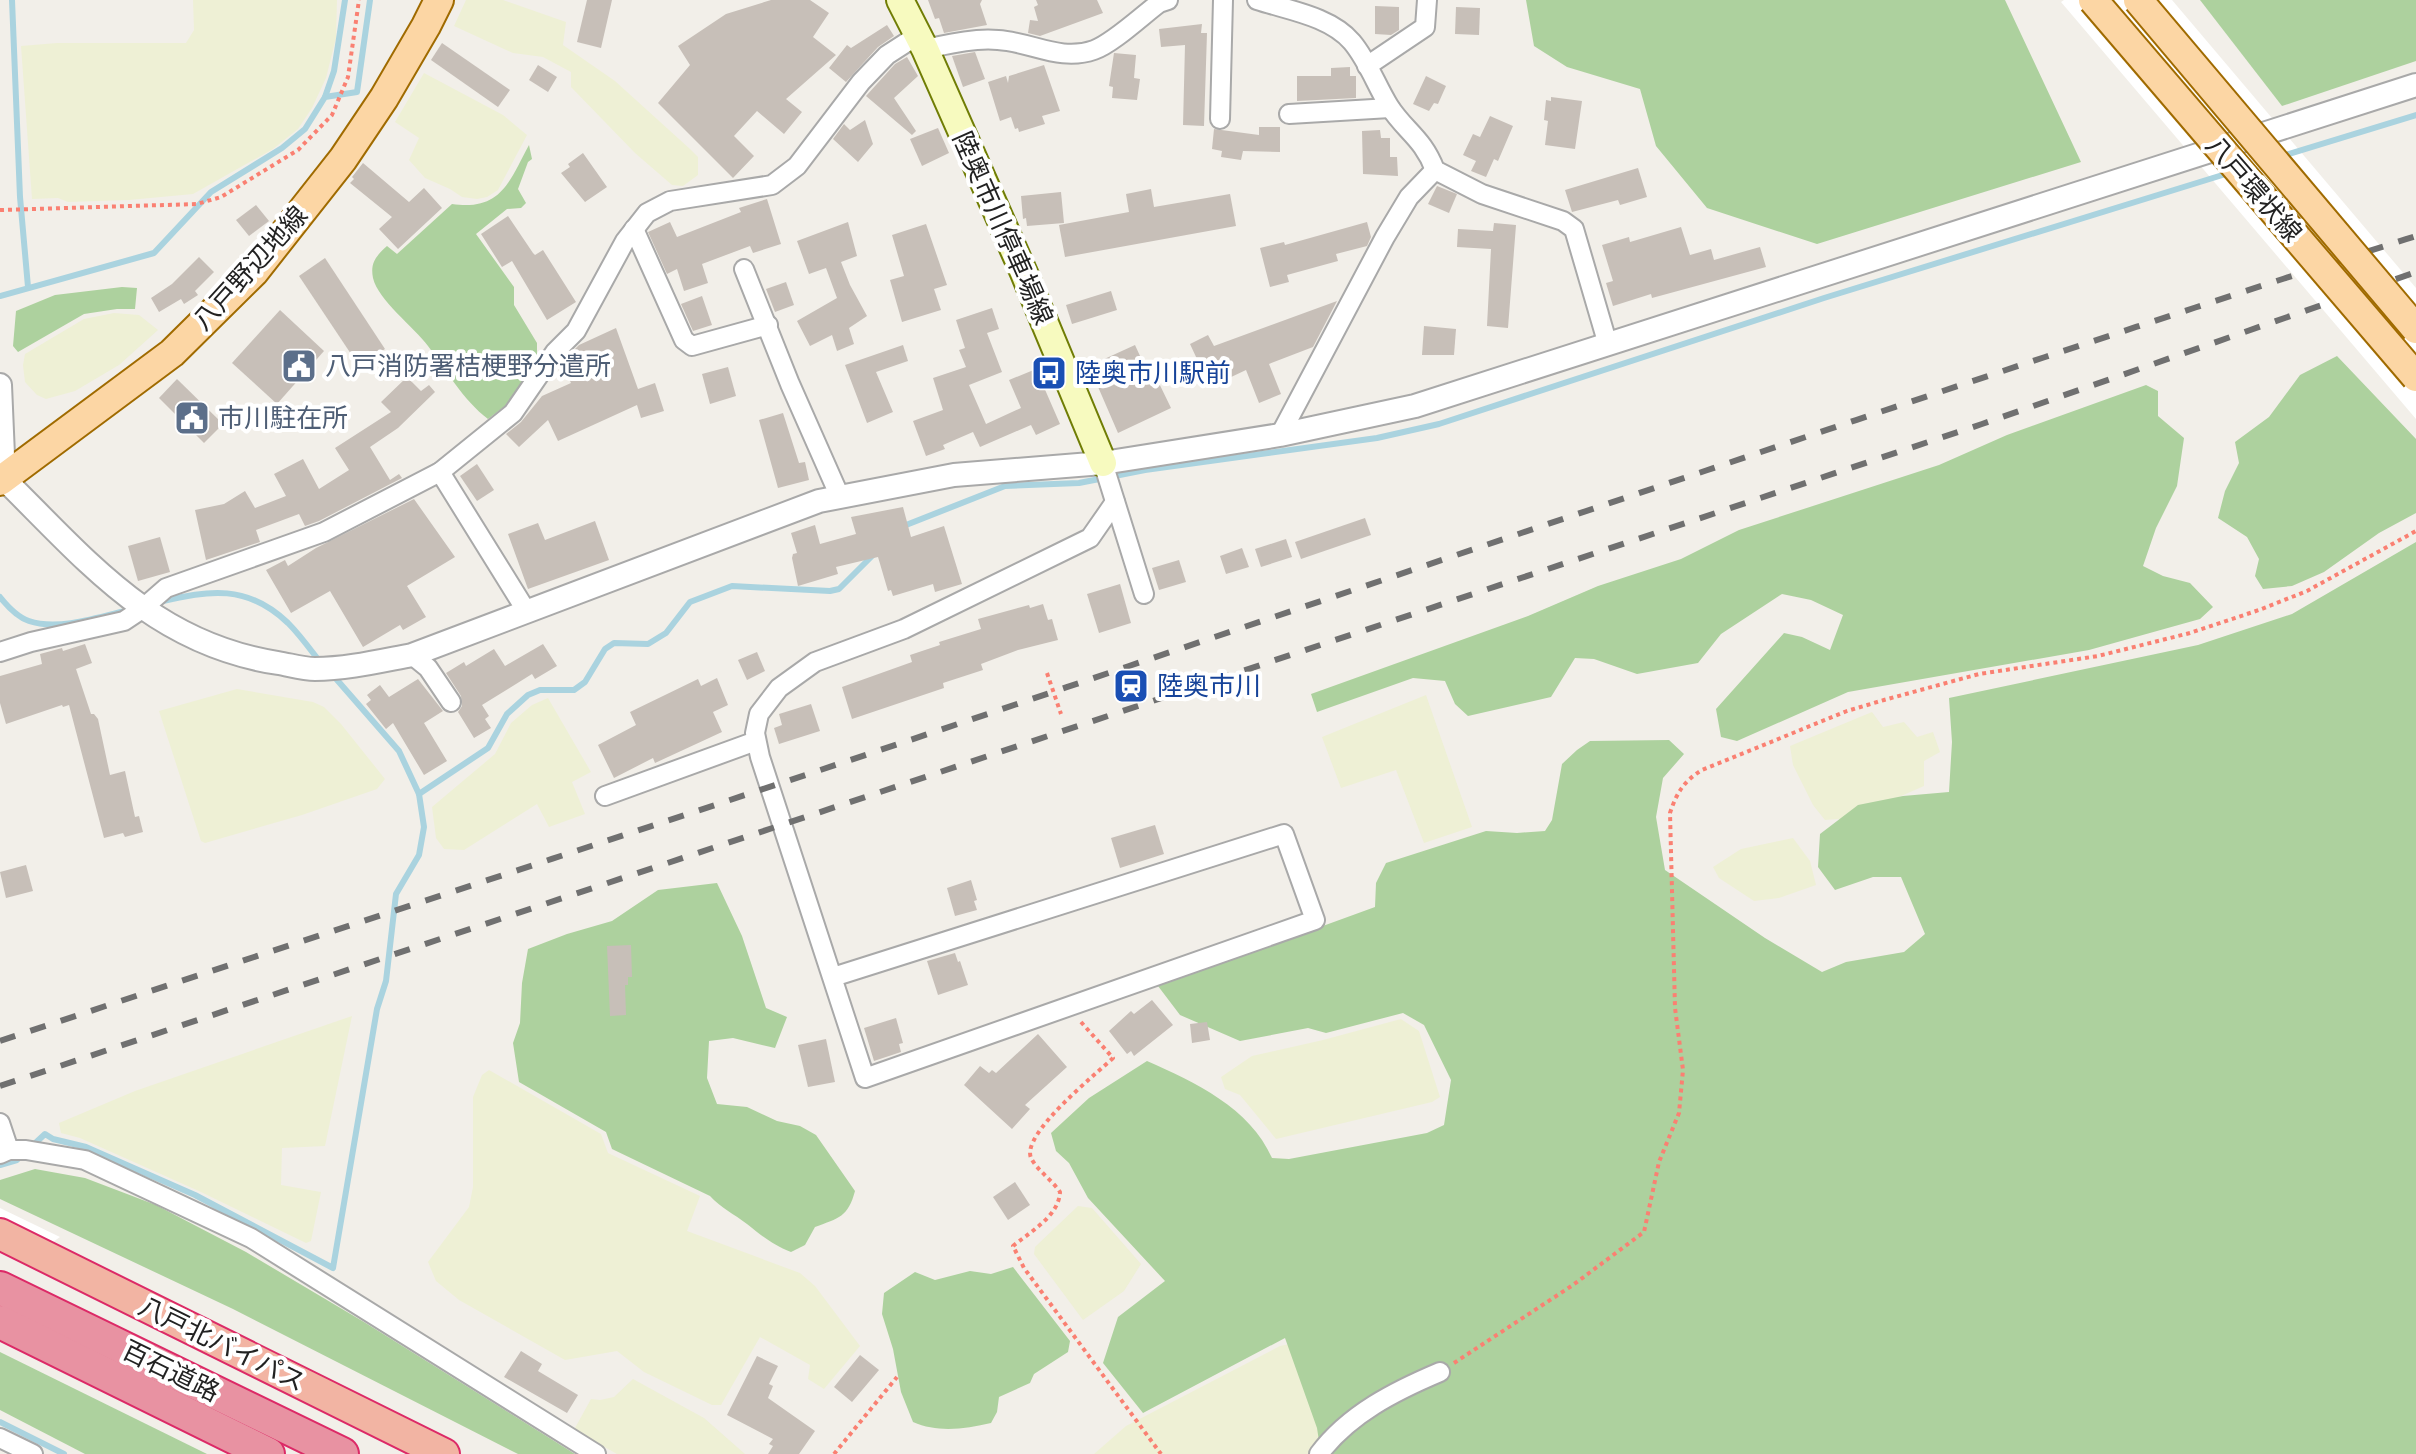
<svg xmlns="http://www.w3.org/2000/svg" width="2416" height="1454" viewBox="0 0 2416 1454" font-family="'Asap Condensed','Noto Sans JP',sans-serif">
	<rect width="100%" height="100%" fill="#f2efe9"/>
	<g fill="#eef0d5">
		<polygon points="193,0 337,0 336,38 326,78 312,108 298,129 273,149 193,194 129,200 68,202 58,198 32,199 21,46 57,43 186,43 194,30"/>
		<polygon points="466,0 503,0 566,22 563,45 615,81 690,149 698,157 698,175 683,186 672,185 635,153 571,87 571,72 543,57 513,53 454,26"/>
		<polygon points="424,73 503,115 527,135 498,190 487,197 477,199 462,197 450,189 425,178 409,160 419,138 395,122"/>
		<polygon points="114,313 139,315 158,330 119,365 75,391 46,399 37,395 25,382 23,365 25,354 84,319"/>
		<polygon points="237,689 313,702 324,707 341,724 385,779 377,789 302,815 205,843 201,841 159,711"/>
		<polygon points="1426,695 1472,827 1424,843 1396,770 1341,788 1322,737"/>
		<polygon points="548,698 591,772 572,782 585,814 549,827 537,804 464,850 444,849 436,838 432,807 495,754 511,723 532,705"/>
		<polygon points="1872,712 1883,727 1904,722 1917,737 1933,732 1940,752 1924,761 1924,786 1851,818 1825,820 1813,805 1793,765 1790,746"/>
		<polygon points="1793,838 1810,861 1816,885 1779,898 1754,901 1719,878 1713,867 1741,849"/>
		<polygon points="352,1016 325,1146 282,1148 281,1185 321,1192 311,1241 306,1243 201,1192 80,1138 61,1133 59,1123 135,1091"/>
		<polygon points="1401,1019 1419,1031 1440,1097 1432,1102 1276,1139 1240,1095 1225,1089 1221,1077 1252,1056 1323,1040"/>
		<polygon points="489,1070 601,1134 608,1153 700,1196 687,1231 800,1273 815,1286 860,1346 824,1389 808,1379 810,1365 760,1337 721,1405 712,1405 644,1372 617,1351 565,1360 459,1300 436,1281 428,1262 469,1207 473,1187 473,1097 482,1075"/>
		<polygon points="1078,1206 1092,1208 1141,1264 1124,1291 1083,1320 1034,1254 1035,1247"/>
		<polygon points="1294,1343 1325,1434 1309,1454 1094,1454 1126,1426 1280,1346"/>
		<polygon points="633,1379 704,1418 745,1454 617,1454 583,1435 575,1428 591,1399 600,1400 614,1397"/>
	</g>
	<g fill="#add19e">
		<polygon points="1526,0 2005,0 2081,162 1817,244 1707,208 1656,146 1640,89 1567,67 1534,46"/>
		<polygon points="2200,0 2416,0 2416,61 2282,106"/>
		<path d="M529 145 532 159 528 162 518 189 526 203 521 208 507 209 476 234 514 287V305L537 343V355L533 367 505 406 488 419C463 400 447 371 428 346 414 327 378 300 373 278 370 263 376 256 387 246L397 254 452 204C501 211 509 182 529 145Z"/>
		<polygon points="122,287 137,288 135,309 117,309 84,314 18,352 13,346 16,311 55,295"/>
		<polygon points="2337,356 2416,439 2416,513 2379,533 2324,572 2292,586 2263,589 2255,576 2259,559 2247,537 2218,518 2225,491 2239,463 2235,442 2269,417 2300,375"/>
		<polygon points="2146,385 2158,391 2158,416 2184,438 2177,486 2156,528 2143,566 2163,576 2190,583 2213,607 2200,619 2089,650 1848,692 1737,741 1721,737 1716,709 1784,633 1802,637 1830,650 1843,615 1811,600 1782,594 1721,634 1698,663 1637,674 1594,659 1575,658 1551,697 1468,716 1455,704 1445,681 1413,678 1317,712 1311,694 1528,616 1598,586 1681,559 1739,530 1939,465 2007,435"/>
		<path d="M2416 542V1454H1321L1317 1428 1285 1338 1143 1413 1103 1363 1118 1317 1165 1281 1088 1198 1069 1163 1056 1151 1051 1133 1089 1098 1147 1061C1195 1082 1250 1108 1272 1158L1289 1159 1427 1133 1444 1125 1451 1080 1424 1025 1403 1013 1326 1033 1308 1028 1240 1041 1180 1015 1158 986 1375 907 1376 883 1386 863 1486 831 1517 833 1545 831 1552 820 1562 764 1577 750 1590 741 1669 740 1684 754 1663 778 1656 817 1665 870 1765 938 1822 972 1846 962 1904 952 1925 934 1901 877H1873L1835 890 1818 867 1820 834 1858 805 1903 796 1949 792 1952 742 1949 698 2198 645 2292 614Z"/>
		<path d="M717 883 742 936 766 1008 787 1017 775 1048 733 1038 709 1041 707 1078 717 1104 747 1107 777 1121 800 1126 816 1135 855 1191C848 1217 839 1218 815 1227L805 1245 791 1252C773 1245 762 1236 747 1224 734 1214 721 1208 710 1196L612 1149 606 1132 519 1082 513 1043 520 1023 522 983 528 949 567 934 612 921 658 890Z"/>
		<polygon points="35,1169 85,1178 156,1205 246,1252 364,1322 575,1454 518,1454 233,1309 0,1199 0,1180"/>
		<path d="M1013 1267 1070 1341 1068 1352 1034 1374 1030 1383 999 1397 997 1412 991 1423C965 1429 938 1433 913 1422L901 1392 893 1349 882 1314 884 1293 915 1272 935 1280 970 1271 991 1274Z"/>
		<polygon points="0,1352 207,1454 85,1454 0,1410"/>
	</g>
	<g fill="#fff">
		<polygon points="2064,0 2172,0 2416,288 2416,419 2061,2"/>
		<polygon points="0,1208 60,1237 26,1261 0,1249"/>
	</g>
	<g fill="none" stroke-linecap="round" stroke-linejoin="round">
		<g stroke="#aad3df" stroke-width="6">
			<polyline points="12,0 20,197 28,287"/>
			<polyline points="325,97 334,71 345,0"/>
			<polyline points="2282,156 2416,115"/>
			<polyline points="0,296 154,253 211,192 282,148 305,129 325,97 357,92 370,0"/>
			<polyline points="901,527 1005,486 1079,483 1145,470 1377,438 1439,424 1824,298 2229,173"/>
			<path d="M0 597C8 607 17 617 29 621 58 631 100 617 129 610"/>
			<path d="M159 602C210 590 247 584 288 623 300 635 310 649 320 662"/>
			<polyline points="419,794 488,748 507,714 528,695 540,690 574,690 585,682 605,649 614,643 648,644 666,633 690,602 732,586 830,591 839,589 873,555"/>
			<polyline points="30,1148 45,1134 53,1139 86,1147 195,1195 333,1268 377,1009 386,981 396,894 419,855 424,827 419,794 399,751 331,673"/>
			<polyline points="0,1165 17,1160 22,1155"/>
			<polyline points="0,1422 64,1454"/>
		</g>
	</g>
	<g fill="#c7bfb8">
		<polygon points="587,0 612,0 601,48 577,42"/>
		<polygon points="771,0 810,0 829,13 813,37 836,55 786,99 802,112 784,134 757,111 734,136 754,156 733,178 658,103 690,65 678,46 726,14"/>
		<polygon points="928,0 982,0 980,4 987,25 944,33 939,18 935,19"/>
		<polygon points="1036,0 1097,0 1103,13 1040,36 1028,33 1030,20 1038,21 1034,7 1038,5"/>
		<polygon points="1375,6 1399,7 1399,30 1391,35 1375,34"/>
		<polygon points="1456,7 1480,8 1479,35 1455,34"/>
		<polygon points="1202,24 1201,33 1207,33 1204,126 1183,125 1185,45 1161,47 1159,29"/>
		<polygon points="887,25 894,36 878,47 846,82 829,68 847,45 851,48"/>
		<polygon points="442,43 510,90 498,107 431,60"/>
		<polygon points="975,52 985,79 963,87 952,56"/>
		<polygon points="1114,53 1136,55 1134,78 1140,79 1137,100 1112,98 1113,87 1109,86"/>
		<polygon points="907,57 918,76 894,98 916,131 912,135 866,96 895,64"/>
		<polygon points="538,65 557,77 548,92 529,80"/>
		<polygon points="1044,65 1060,111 1042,116 1045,124 1019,132 1018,128 1015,129 1011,117 1000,121 988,82 1006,76 1008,83 1009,76"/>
		<polygon points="1350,67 1350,76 1356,76 1356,98 1297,101 1297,76 1331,76 1331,68"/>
		<polygon points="1426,76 1446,86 1438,104 1434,103 1429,111 1413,104"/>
		<polygon points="1551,97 1582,101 1575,149 1545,145 1548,121 1544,120 1546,100 1551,101"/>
		<polygon points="1490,116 1513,126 1498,161 1494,159 1486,177 1471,171 1476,161 1463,155 1473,134 1480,137"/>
		<polygon points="865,120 873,144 858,162 833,139 844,124 850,130"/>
		<polygon points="1259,127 1280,127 1280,152 1243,151 1241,160 1221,157 1222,151 1212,149 1214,129 1259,135"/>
		<polygon points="938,128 949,153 922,166 910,139"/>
		<polygon points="1380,130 1381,138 1390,138 1390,157 1397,157 1398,176 1363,174 1362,131"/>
		<polygon points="583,153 607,187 585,202 561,173 570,167 568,164"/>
		<polygon points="363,163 409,202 424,188 442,208 398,249 379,229 392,217 350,183 354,179 352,177"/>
		<polygon points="1638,168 1647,197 1620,205 1618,200 1572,212 1565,190"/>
		<polygon points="1437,186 1457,194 1449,213 1428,204"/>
		<polygon points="1151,189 1154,207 1230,194 1236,226 1065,257 1059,225 1129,212 1126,194"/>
		<polygon points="1061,192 1064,223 1027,226 1026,218 1023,219 1021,196"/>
		<polygon points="767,199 781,244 753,253 750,246 702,264 708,283 684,291 677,269 667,274 648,232 670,222 677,237 741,212 739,208"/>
		<polygon points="256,205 269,221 249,236 236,220"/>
		<polygon points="508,216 533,253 535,255 543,250 576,302 547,320 512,261 502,267 481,234"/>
		<polygon points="848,222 857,256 841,262 850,285 867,316 849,328 854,344 837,351 832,335 810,346 797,321 837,298 826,268 809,274 797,241"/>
		<polygon points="1367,222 1371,237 1367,246 1336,254 1338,261 1287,275 1289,282 1270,287 1260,248 1284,242 1285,245"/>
		<polygon points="1494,223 1516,225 1508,328 1487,326 1491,249 1457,247 1458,229 1493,231"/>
		<polygon points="926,224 947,285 934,289 941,310 902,322 890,280 904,276 892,235"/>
		<polygon points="1681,227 1690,255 1711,249 1714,260 1760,247 1766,267 1652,298 1651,294 1613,306 1606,283 1613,281 1602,245 1629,237 1630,242"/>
		<polygon points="199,257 214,272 195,291 198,295 184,304 181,299 159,312 151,298 172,284"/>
		<polygon points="325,258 385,349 359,366 299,276"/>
		<polygon points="786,282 794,305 775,312 766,289"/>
		<polygon points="1111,291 1117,310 1072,324 1066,305"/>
		<polygon points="702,296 712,325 693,331 681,304"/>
		<polygon points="1337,301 1313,347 1269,364 1281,394 1259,403 1246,370 1210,387 1190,344 1208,335 1214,346"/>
		<polygon points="992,308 999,329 987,333 1002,372 969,385 986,424 1021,408 1009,380 1036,369 1060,424 1036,435 1031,425 980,447 973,432 943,445 945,449 926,456 913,421 943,410 933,378 966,367 959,350 965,348 956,320"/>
		<polygon points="280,310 324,351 277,404 232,363"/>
		<polygon points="1424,326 1456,329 1454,355 1422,355"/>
		<polygon points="616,328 638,389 655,383 664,411 641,418 637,405 558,441 548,420 519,447 506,434 521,422 542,396 571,383 563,366 572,362 569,357 573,355 571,353 579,345"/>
		<polygon points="903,345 908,361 876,372 893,412 867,423 845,365"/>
		<polygon points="1135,345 1151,380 1156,377 1171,408 1118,433 1089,366"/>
		<polygon points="728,367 736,396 710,404 702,374"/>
		<polygon points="407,377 421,391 429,385 435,392 398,428 370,447 390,480 399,474 402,478 319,521 305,526 299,514 256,530 260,542 206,560 195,510 224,504 245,491 255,508 286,496 274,474 303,459 319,489 349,470 335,448 391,412 381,402"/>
		<polygon points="177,379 223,424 204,443 159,398"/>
		<polygon points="783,413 799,463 805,462 809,480 778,488 759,420"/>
		<polygon points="477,464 494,490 477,501 460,476"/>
		<polygon points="414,499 455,557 407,586 426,617 403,630 400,625 363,647 330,591 291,613 266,570 285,560 288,566 316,548"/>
		<polygon points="903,507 911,537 944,526 962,584 935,592 933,584 893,596 891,590 888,591 878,557 836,567 838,574 798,586 792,558 793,554 797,553 791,533 815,525 820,544 856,534 851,517"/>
		<polygon points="1365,518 1371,535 1301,559 1295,542"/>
		<polygon points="595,521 609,560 528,589 508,534 538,523 545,540"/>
		<polygon points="160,537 170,572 138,581 128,546"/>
		<polygon points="1286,539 1292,557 1261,567 1255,549"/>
		<polygon points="1242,548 1249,567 1226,574 1220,556"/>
		<polygon points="1179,560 1186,582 1159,590 1152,568"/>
		<polygon points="1120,584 1131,623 1099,633 1087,594"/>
		<polygon points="1043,604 1048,620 1052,619 1058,640 1018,650 981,664 983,670 943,683 944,688 852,719 842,687 912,662 910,655 940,645 939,642 981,629 978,619 1029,605 1030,608"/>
		<polygon points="85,644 92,663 76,669 91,714 94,714 98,719 110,775 125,771 135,817 139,816 143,832 125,837 123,833 104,838 69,705 63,707 62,705 6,724 0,703 0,676 42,664 40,654 62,648 63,651"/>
		<polygon points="543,644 557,666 535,679 532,674 482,705 489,716 485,719 491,728 474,738 458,712 462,706 461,696 446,673 464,662 466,666 494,649 505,666"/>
		<polygon points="757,652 765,671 747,680 738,660"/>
		<polygon points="717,678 728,705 713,712 722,732 655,763 653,758 614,778 598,745 636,725 630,712 698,679 701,686"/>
		<polygon points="418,679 443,711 424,723 447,761 424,775 393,723 386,729 366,704 371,700 367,695 380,685 389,697"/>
		<polygon points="811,704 820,731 779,744 774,728 782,725 779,714"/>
		<polygon points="1155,825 1164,854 1120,868 1111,838"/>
		<polygon points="26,865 33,891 6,898 0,872"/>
		<polygon points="971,880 977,900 974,901 977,910 955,916 947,888"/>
		<polygon points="631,945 632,977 628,977 628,985 625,985 626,1015 610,1016 607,946"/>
		<polygon points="955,953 958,962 960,961 968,985 938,995 927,961"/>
		<polygon points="1152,1000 1173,1025 1134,1056 1131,1051 1127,1054 1109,1031 1131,1011 1134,1014"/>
		<polygon points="896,1018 903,1043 899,1044 901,1052 874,1061 864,1028"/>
		<polygon points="1207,1022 1210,1040 1192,1043 1190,1024"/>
		<polygon points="1038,1034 1067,1067 1025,1105 1030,1109 1012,1129 964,1085 980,1066 989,1073 992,1070 996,1073"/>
		<polygon points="826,1039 835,1082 808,1087 798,1045"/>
		<polygon points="1015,1182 1030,1205 1008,1220 993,1197"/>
		<polygon points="521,1351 542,1364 538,1371 578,1395 567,1413 504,1377"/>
		<polygon points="860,1355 879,1370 852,1402 834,1387"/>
		<polygon points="757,1356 778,1366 769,1384 773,1386 768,1398 815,1431 799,1454 768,1454 773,1446 769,1444 773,1439 727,1415"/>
	</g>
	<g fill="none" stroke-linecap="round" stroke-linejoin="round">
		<defs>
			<g id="minor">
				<path d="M1257 0C1287 10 1330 16 1352 42 1368 61 1376 85 1389 106 1405 131 1423 138 1435 170L1482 194 1563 221 1574 229 1608 345"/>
				<path d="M925 49C949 44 973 38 998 40 1032 42 1060 62 1094 50 1112 44 1143 15 1159 3L1168 0"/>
				<polyline points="1367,66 1425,27 1427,0"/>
				<polyline points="1289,114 1390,108"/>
				<polyline points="1220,119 1223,0"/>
				<polyline points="634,229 684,340 692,346 768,325"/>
				<polyline points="744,269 790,384 840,497"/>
				<polyline points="1280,435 1385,237 1409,197 1435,170"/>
				<polyline points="1103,463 1144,594"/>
				<polyline points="440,472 527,612"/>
				<polyline points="0,652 31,642 124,621 142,609 166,588 324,532 440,472 513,413 555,352 576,331 625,241 647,213 670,201 772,185 797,166 861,82 887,55 918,35"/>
				<polyline points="412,655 428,668 451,702"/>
				<polyline points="605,796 756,741"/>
				<polyline points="833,977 1284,834 1315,920 865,1078 760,757 755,733 759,714 779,688 815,662 904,629 1090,538 1115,502"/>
				<polyline points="0,1123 9,1150"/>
				<polyline points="0,1154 9,1150 26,1150 85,1160 251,1238 596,1454"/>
				<polyline points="0,1438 33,1454"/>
				<path d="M1319 1454C1349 1414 1395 1391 1440 1372"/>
			</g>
			<path id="tertiary" d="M0 385 4 479C88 562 154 644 278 663 290 665 303 669 315 669 347 669 380 661 412 655L819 501 954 475 1103 463 1280 435 1415 406 2416 85"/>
			<polyline id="secondary" points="900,0 925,49 1024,273 1103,463"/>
			<polyline id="primary" points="0,481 172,353 254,272 343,159 384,98 426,26 439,0"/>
			<polyline id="trunk" points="0,1234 444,1454"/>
			<g id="motorway">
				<polyline points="0,1288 342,1454"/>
				<polyline points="0,1322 268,1454"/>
			</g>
		</defs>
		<use href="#minor" stroke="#a9a9a9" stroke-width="22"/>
		<use href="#tertiary" stroke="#a9a9a9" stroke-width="26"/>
		<use href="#secondary" stroke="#707d05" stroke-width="30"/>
		<use href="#primary" stroke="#a06b00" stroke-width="32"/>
		<use href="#trunk" stroke="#dc2a67" stroke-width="34"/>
		<use href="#motorway" stroke="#dc2a67" stroke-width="36"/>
		<g stroke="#fa8072" stroke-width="4" stroke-dasharray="4 4" stroke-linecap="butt">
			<polyline points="0,210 197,204 221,197 298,150 332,115 348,77 359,0"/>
			<path d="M1081 1022 1113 1058C1095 1075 1021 1134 1031 1158 1037 1170 1052 1180 1060 1192 1059 1216 1030 1232 1013 1246L1024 1268 1161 1454"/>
			<path d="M1454 1363 1573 1285 1644 1232 1659 1162 1679 1113 1683 1070 1675 1008 1670 813C1677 792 1684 781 1702 770L1847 711 1884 700 1979 674 2098 656 2190 633 2259 610 2307 591 2416 531"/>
			<polyline points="834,1454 897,1377"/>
		</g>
		<use href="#minor" stroke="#fff" stroke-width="18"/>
		<use href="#tertiary" stroke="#fff" stroke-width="22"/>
		<use href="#secondary" stroke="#f7fabf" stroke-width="26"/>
		<use href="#primary" stroke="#fcd6a4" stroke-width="28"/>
		<use href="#trunk" stroke="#f2b4a3" stroke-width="30"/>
		<use href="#motorway" stroke="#e892a2" stroke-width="32"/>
		<g stroke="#707070" stroke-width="6" stroke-dasharray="16 16" stroke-linecap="butt">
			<path d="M0 1041C376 916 754 794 1129 666 1558 521 1985 374 2416 236"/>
			<polyline points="0,1086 1982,424 2416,272"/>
		</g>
		<defs>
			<g id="primary-bridge">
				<polyline points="2093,0 2416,377"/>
				<polyline points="2138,0 2416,329"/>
			</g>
		</defs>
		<use href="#primary-bridge" stroke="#a06b00" stroke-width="32" stroke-linecap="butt"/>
		<polyline stroke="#fa8072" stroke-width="4" stroke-dasharray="4 4" stroke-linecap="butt" points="1047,673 1061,714"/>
		<use href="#primary-bridge" stroke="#fcd6a4" stroke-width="28"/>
	</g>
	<defs>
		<symbol id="civic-square" viewBox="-11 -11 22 22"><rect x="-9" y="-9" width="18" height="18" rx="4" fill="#5c6f8a" stroke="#fff"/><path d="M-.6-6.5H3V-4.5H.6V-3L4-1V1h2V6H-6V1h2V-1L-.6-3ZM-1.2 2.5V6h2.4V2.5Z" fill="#fff"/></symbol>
		<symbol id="bus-square" viewBox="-11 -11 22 22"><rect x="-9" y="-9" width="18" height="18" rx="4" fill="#1a4fb4" stroke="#fff"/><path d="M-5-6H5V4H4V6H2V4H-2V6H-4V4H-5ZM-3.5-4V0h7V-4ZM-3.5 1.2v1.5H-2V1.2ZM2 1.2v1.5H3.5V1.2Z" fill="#fff"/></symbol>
		<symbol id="station-square" viewBox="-11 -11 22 22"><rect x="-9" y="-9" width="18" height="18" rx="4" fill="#1a4fb4" stroke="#fff"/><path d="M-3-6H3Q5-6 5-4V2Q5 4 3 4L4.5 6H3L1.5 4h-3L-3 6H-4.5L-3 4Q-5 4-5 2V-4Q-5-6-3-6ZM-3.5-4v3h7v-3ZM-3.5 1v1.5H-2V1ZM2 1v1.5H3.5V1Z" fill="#fff"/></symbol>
	</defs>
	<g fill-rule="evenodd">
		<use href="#civic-square" x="279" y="346" width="40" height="40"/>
		<use href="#bus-square" x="1029" y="353" width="40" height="40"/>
		<use href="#civic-square" x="172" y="398" width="40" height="40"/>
		<use href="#station-square" x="1111" y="666" width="40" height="40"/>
	</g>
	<g text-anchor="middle" stroke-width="8" stroke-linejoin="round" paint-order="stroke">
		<g font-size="26" fill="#222" stroke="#fff">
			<text transform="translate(2254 189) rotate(49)" y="9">八戸環状線</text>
			<text transform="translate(1003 228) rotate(66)" y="9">陸奥市川停車場線</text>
			<text transform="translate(250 268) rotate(-48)" y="9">八戸野辺地線</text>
			<text transform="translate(222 1344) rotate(26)" y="9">八戸北バイパス</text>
			<text transform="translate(171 1371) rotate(26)" y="9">百石道路</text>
		</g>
		<g font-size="26" fill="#4e5e75" stroke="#fff" text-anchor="start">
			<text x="325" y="375">八戸消防署桔梗野分遣所</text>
			<text x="218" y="427">市川駐在所</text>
		</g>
		<g font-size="26" fill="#164399" stroke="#fff" text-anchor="start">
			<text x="1075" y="382">陸奥市川駅前</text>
			<text x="1157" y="695">陸奥市川</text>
		</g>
	</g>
</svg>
